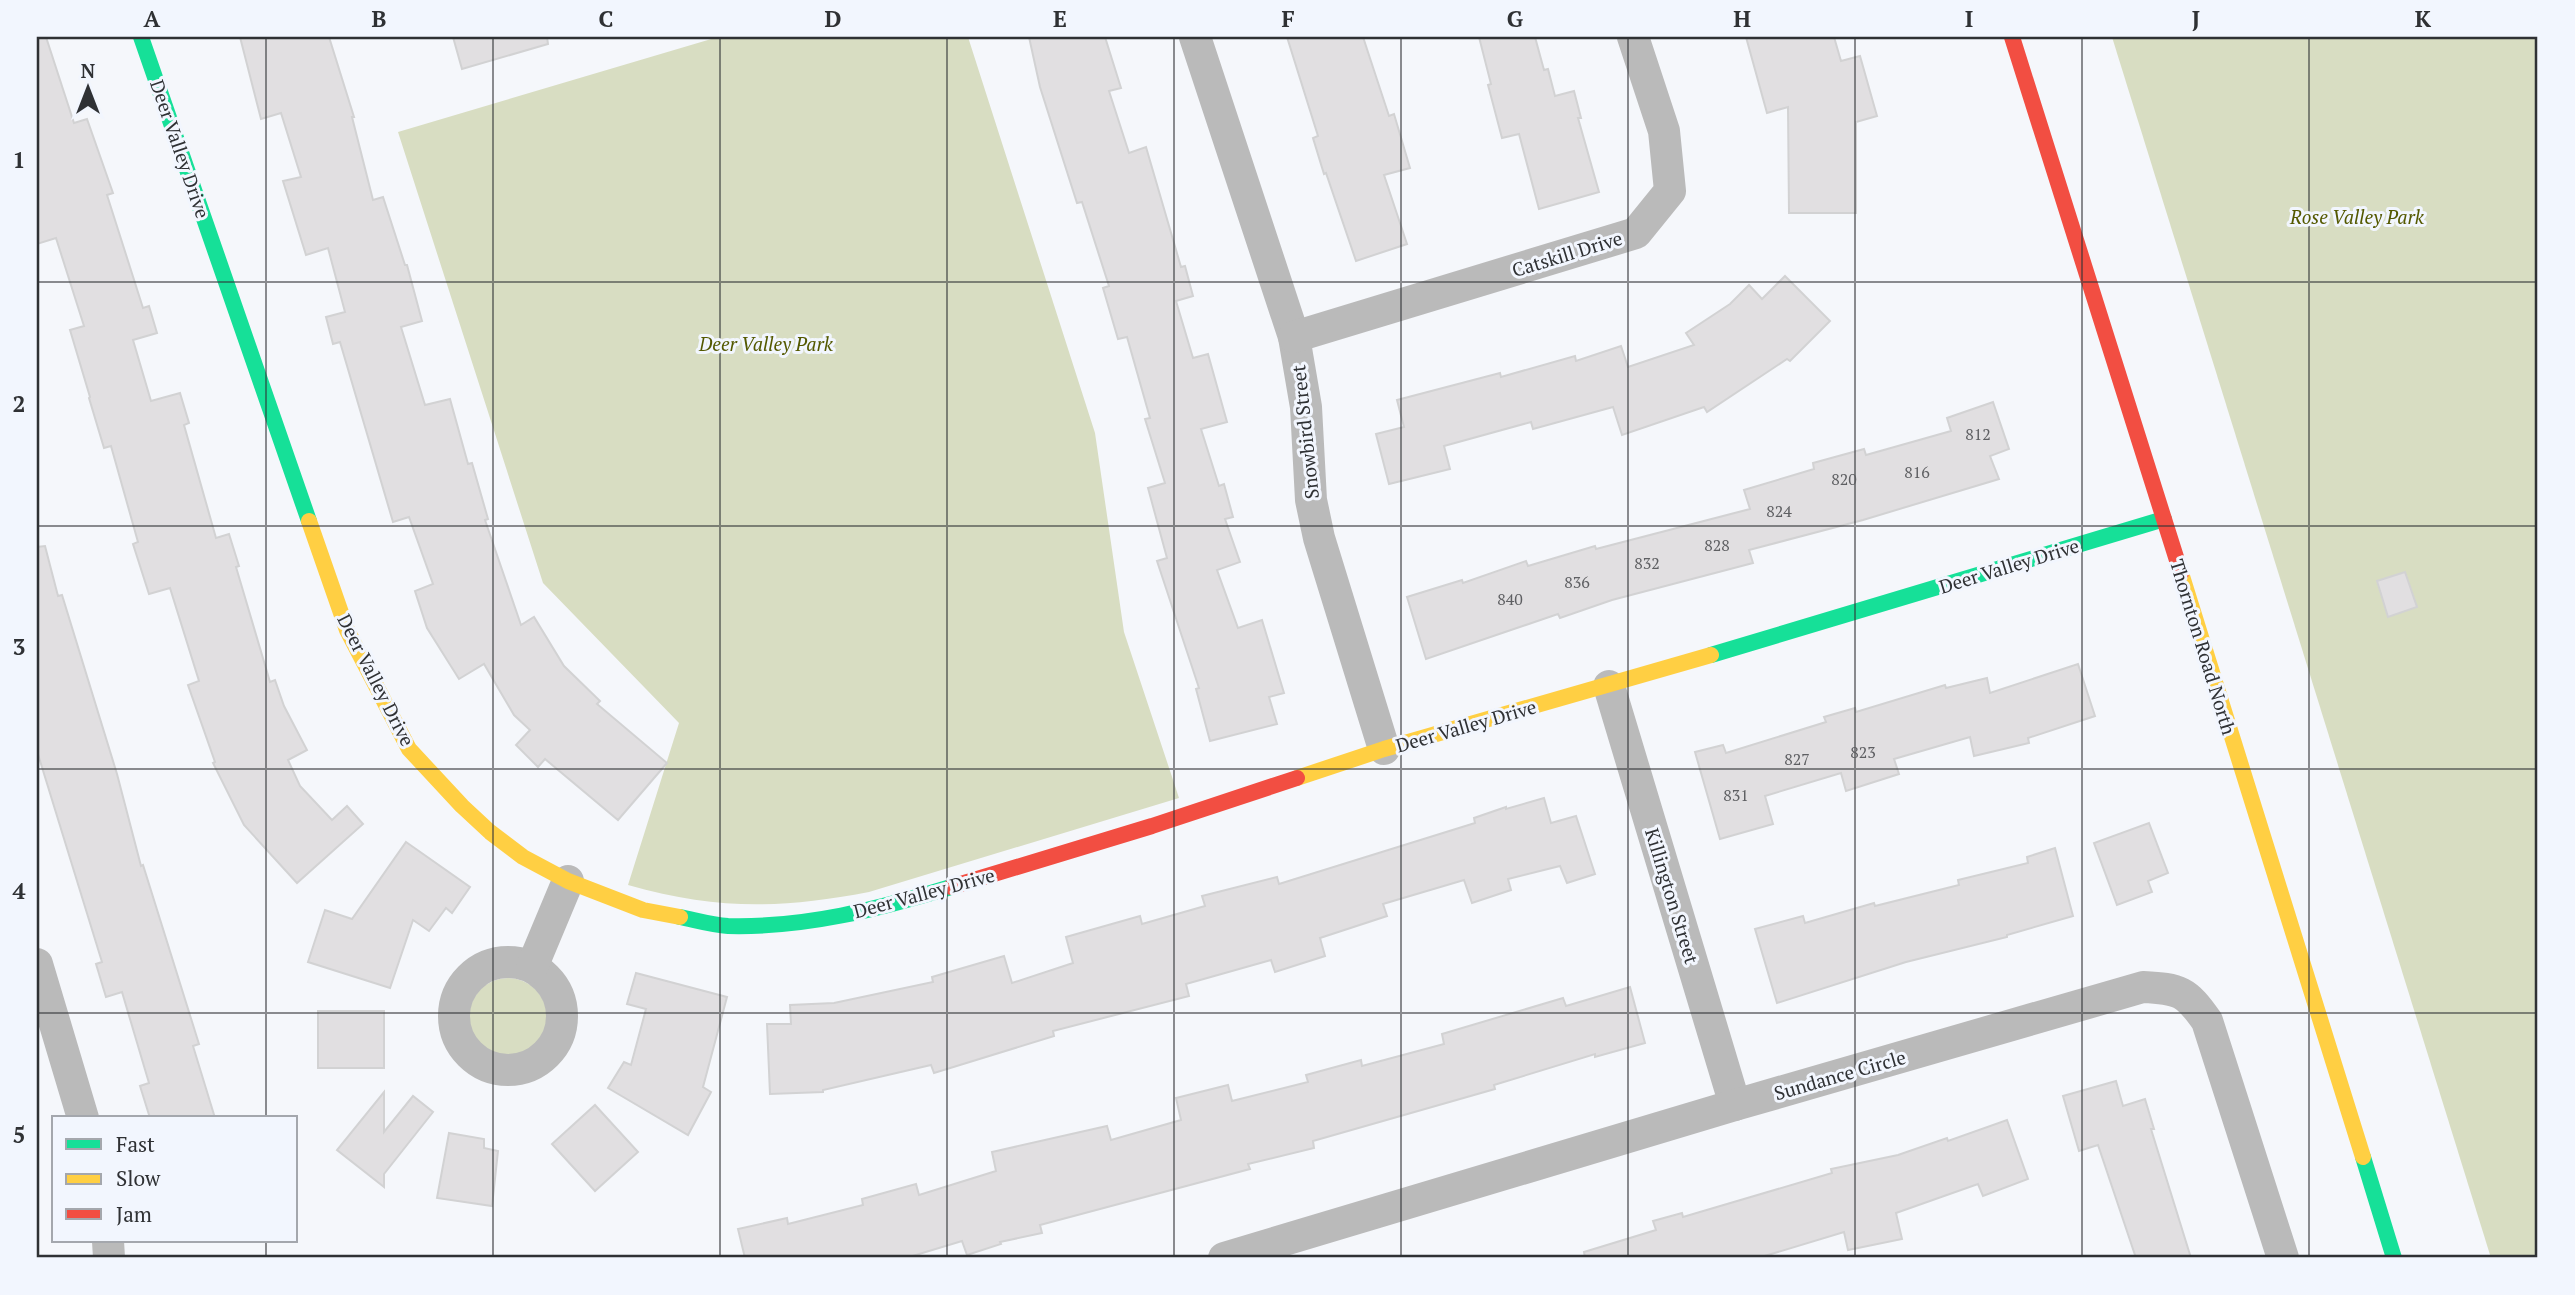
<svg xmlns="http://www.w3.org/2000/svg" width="2575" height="1295" viewBox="0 0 2575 1295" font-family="'PT Serif',serif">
	<rect width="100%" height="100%" fill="#f5f7fb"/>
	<g fill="#d8ddc2">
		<path d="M718 37H968L1095 433 1124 632 1179 798 869 892C779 909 717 910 628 885L679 723 543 583 398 132Z"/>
		<polygon points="2112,37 2538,37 2538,1258 2491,1258"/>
		<circle cx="508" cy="1017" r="39"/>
	</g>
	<g fill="#e1dfe1" stroke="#d2d2d3" stroke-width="2">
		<polygon points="37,37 46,37 74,123 87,119 113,193 107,195 143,308 149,306 157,333 133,340 151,401 180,393 189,423 184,425 216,538 229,534 239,566 236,567 270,682 275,680 284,706 307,750 288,760 300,786 332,820 347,806 363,824 297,883 244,825 213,763 215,762 188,685 199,681 170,588 149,594 133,544 138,542 111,446 104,448 89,398 90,397 70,330 84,326 56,238 37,244"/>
		<polygon points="240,37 329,37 354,117 352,117 373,200 383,197 405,265 407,265 422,321 401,327 425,405 450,399 468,464 472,463 488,519 485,520 521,625 534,617 564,666 600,701 597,704 667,763 618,820 545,759 538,767 516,745 530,730 514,715 484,664 459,679 427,628 415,591 433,584 409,517 393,522 340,342 333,344 326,317 345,312 328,248 306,255 283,181 301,177 281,113 261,119"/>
		<polygon points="453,37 547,37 548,44 462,69"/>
		<polygon points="1029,37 1105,37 1121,88 1109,91 1129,153 1146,147 1181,267 1185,266 1193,296 1176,301 1193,358 1208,354 1227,422 1201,429 1219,486 1224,484 1233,517 1225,519 1240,562 1217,570 1238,628 1262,620 1284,693 1269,697 1277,724 1210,741 1196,689 1199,688 1157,561 1167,558 1148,488 1165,483 1145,419 1150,418 1127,337 1118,339 1103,288 1109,286 1082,202 1077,203 1040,87"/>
		<polygon points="1287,37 1363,37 1389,116 1394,114 1410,168 1384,175 1407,244 1356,261 1326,173 1324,174 1313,138 1318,136"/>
		<polygon points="1479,37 1535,37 1544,70 1548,69 1555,96 1574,91 1581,118 1578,118 1599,192 1539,209 1519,134 1502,138 1488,85 1491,84"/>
		<polygon points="1746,37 1834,37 1841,61 1860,56 1877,116 1856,122 1856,213 1789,213 1788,107 1767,113"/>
		<polygon points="1785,276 1830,321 1790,361 1787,359 1707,412 1704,407 1622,435 1613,407 1533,429 1531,422 1444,446 1450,469 1389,484 1376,434 1404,427 1397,400 1500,373 1501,377 1575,356 1576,361 1621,346 1628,367 1694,345 1686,333 1730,304 1749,285 1762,299"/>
		<polygon points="1993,402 2009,449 1990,456 1999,479 1863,520 1749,550 1753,563 1612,600 1560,618 1558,614 1426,659 1407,597 1462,580 1463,583 1526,561 1528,566 1595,546 1596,549 1750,509 1744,490 1814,469 1813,463 1864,449 1866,455 1951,431 1947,418"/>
		<polygon points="45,546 58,596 62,595 117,774 141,866 143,865 199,1044 193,1046 215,1118 150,1118 140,1086 149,1083 122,992 106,997 96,964 102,962 37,751 37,547"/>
		<polygon points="2405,572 2417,607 2388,617 2377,581"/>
		<polygon points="2078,664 2095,716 2028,738 2029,743 1974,756 1970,737 1894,759 1899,774 1846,791 1841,773 1765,796 1773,824 1720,839 1695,752 1723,745 1726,753 1826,722 1824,717 1855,708 1856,712 1945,685 1946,688 1987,678 1990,693"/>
		<polygon points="1544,798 1551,823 1576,816 1595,874 1567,883 1560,866 1508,879 1511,890 1472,903 1464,880 1383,904 1387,916 1320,938 1325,956 1275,972 1271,960 1186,984 1189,996 1053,1031 1054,1036 934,1073 931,1065 823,1090 823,1092 770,1094 767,1024 791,1024 790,1005 834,1003 933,982 932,977 1004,956 1012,983 1073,963 1066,937 1140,916 1142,924 1205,906 1202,896 1277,877 1279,884 1475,823 1474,818 1506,807 1506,809"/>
		<polygon points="2149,823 2168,873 2148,881 2152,892 2117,905 2094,843"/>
		<polygon points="406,842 470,887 452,913 446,908 429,931 413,920 390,988 308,962 325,910 352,919"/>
		<polygon points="2055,848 2073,916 2007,935 2007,937 1906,962 1777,1003 1755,929 1803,916 1805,923 1874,903 1875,906 1959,885 1958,880 2028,863 2027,857"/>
		<polygon points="636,973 727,997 703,1087 711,1092 688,1135 608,1088 624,1062 631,1065 646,1009 627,1004"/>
		<polygon points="1630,987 1645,1043 1595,1057 1595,1054 1494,1085 1495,1089 1313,1141 1314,1148 1248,1164 1250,1169 1040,1225 1042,1233 1000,1242 1001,1244 967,1255 962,1241 906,1258 745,1258 738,1229 787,1218 788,1224 863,1205 862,1199 916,1184 919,1195 996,1171 992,1152 1107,1126 1111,1140 1181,1120 1176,1098 1228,1085 1232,1101 1308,1082 1306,1075 1361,1060 1362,1066 1444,1044 1442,1034 1563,998 1566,1006"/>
		<rect x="318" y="1011" width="66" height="57"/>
		<polygon points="2116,1081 2123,1106 2145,1099 2154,1129 2151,1129 2191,1258 2136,1258 2098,1145 2079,1151 2063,1096"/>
		<polygon points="384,1092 384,1132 413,1096 433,1112 384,1174 384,1187 337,1150"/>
		<polygon points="595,1105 638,1152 595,1191 552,1144"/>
		<polygon points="2007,1120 2028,1179 1983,1196 1978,1184 1896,1213 1902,1239 1848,1250 1844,1232 1758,1258 1585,1258 1584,1252 1656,1230 1653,1221 1682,1213 1683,1217 1832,1173 1831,1169 1898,1155 1947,1138 1948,1141"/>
		<polygon points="449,1133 484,1139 484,1148 498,1151 492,1206 437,1198"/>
	</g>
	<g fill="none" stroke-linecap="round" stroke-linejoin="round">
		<g stroke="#bababa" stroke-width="32">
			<polyline points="1195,37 1294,337 1306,407 1311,500 1319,538 1384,749"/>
			<polyline points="1294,337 1636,233 1670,191 1664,131 1633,37"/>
			<polyline points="1609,686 1735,1105"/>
			<circle cx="508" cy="1016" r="54"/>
			<polyline points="37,964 83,1118"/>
			<polyline points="532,967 568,881"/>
			<polyline points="108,1241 109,1258"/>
			<path d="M1224 1258 1735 1105 2143 987C2180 989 2186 991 2207 1021L2283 1258"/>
		</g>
		<g stroke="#16e098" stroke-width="16">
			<polyline points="141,37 309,521"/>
			<polyline points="1711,655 2164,519"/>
			<path d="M680 917C695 920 712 925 728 926 805 928 879 909 951 887"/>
			<polyline points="2363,1157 2394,1258"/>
		</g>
		<g stroke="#ffcf43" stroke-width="16">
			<polyline points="309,521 347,630 409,749 462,806 490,832 523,857 568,881 643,910 680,917"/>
			<polyline points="2181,573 2363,1157"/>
			<polyline points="1297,778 1384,749 1711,655"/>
		</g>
		<g stroke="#f24e42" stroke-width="16">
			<polyline points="2012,37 2181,573"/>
			<polyline points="951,887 1152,826 1297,778"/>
		</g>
	</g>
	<path fill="none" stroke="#2f3134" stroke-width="2" stroke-opacity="0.55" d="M266 37V1118M493 37V1258M720 37V1258M947 37V1258M1174 37V1258M1401 37V1258M1628 37V1258M1855 37V1258M2082 37V1258M2309 37V1258M37 282H2538M37 526H2538M37 769H2538M37 1013H2538M266 1241V1258"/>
	<g text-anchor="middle" stroke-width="6" stroke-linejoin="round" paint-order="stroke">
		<g font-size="16" fill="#5e5f62">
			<text x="1978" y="440">812</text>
			<text x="1917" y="478">816</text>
			<text x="1844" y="485">820</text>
			<text x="1779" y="517">824</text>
			<text x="1717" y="551">828</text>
			<text x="1647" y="569">832</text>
			<text x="1577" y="588">836</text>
			<text x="1510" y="605">840</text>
			<text x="1863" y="758">823</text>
			<text x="1797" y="765">827</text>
			<text x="1736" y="801">831</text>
		</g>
		<g font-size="19" fill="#2f3134" stroke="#f2f6fe">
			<text transform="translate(180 149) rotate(71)" y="7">Deer Valley Drive</text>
			<text transform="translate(1567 254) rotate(-17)" y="7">Catskill Drive</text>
			<text transform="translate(1305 432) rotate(-96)" y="7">Snowbird Street</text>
			<text transform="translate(2009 566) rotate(-17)" y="7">Deer Valley Drive</text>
			<text transform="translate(2203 647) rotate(73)" y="7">Thornton Road North</text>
			<text transform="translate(376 680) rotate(63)" y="7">Deer Valley Drive</text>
			<text transform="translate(1466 726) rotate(-16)" y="7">Deer Valley Drive</text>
			<text transform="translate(924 893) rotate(-15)" y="7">Deer Valley Drive</text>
			<text transform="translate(1672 896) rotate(73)" y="7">Killington Street</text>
			<text transform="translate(1840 1075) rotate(-16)" y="7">Sundance Circle</text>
		</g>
		<g font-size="19" font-style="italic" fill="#545900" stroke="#f2f6fe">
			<text x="2357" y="224">Rose Valley Park</text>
			<text x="766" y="351">Deer Valley Park</text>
		</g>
	</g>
	<rect width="2575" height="1295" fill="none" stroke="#f2f6fe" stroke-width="77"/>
	<rect x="52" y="1116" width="245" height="126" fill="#f2f6fe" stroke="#a4a7ad" stroke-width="2"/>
	<rect x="66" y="1139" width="35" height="10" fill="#16e098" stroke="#a4a7ad" stroke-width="2"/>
	<text x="116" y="1152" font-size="21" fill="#2f3134">Fast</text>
	<rect x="66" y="1174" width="35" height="10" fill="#ffcf43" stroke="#a4a7ad" stroke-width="2"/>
	<text x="116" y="1186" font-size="21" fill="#2f3134">Slow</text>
	<rect x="66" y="1209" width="35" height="10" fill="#f24e42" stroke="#a4a7ad" stroke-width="2"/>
	<text x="116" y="1222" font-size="21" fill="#2f3134">Jam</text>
	<g transform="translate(88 88)" stroke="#f2f6fe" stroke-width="5" paint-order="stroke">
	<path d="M0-5L12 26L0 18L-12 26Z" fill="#2f3134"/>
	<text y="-10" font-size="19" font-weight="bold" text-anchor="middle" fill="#2f3134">N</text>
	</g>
	<rect x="38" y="38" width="2498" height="1218" fill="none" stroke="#2f3134" stroke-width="2.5"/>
	<g font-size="23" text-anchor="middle" font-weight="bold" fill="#2f3134">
		<text x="152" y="27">A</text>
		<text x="379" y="27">B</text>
		<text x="606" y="27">C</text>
		<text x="833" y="27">D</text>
		<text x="1060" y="27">E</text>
		<text x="1288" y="27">F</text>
		<text x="1515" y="27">G</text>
		<text x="1742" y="27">H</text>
		<text x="1969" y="27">I</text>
		<text x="2196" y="27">J</text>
		<text x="2423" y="27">K</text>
		<text x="19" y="168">1</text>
		<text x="19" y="412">2</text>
		<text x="19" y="655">3</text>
		<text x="19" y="899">4</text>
		<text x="19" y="1143">5</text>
	</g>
</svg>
